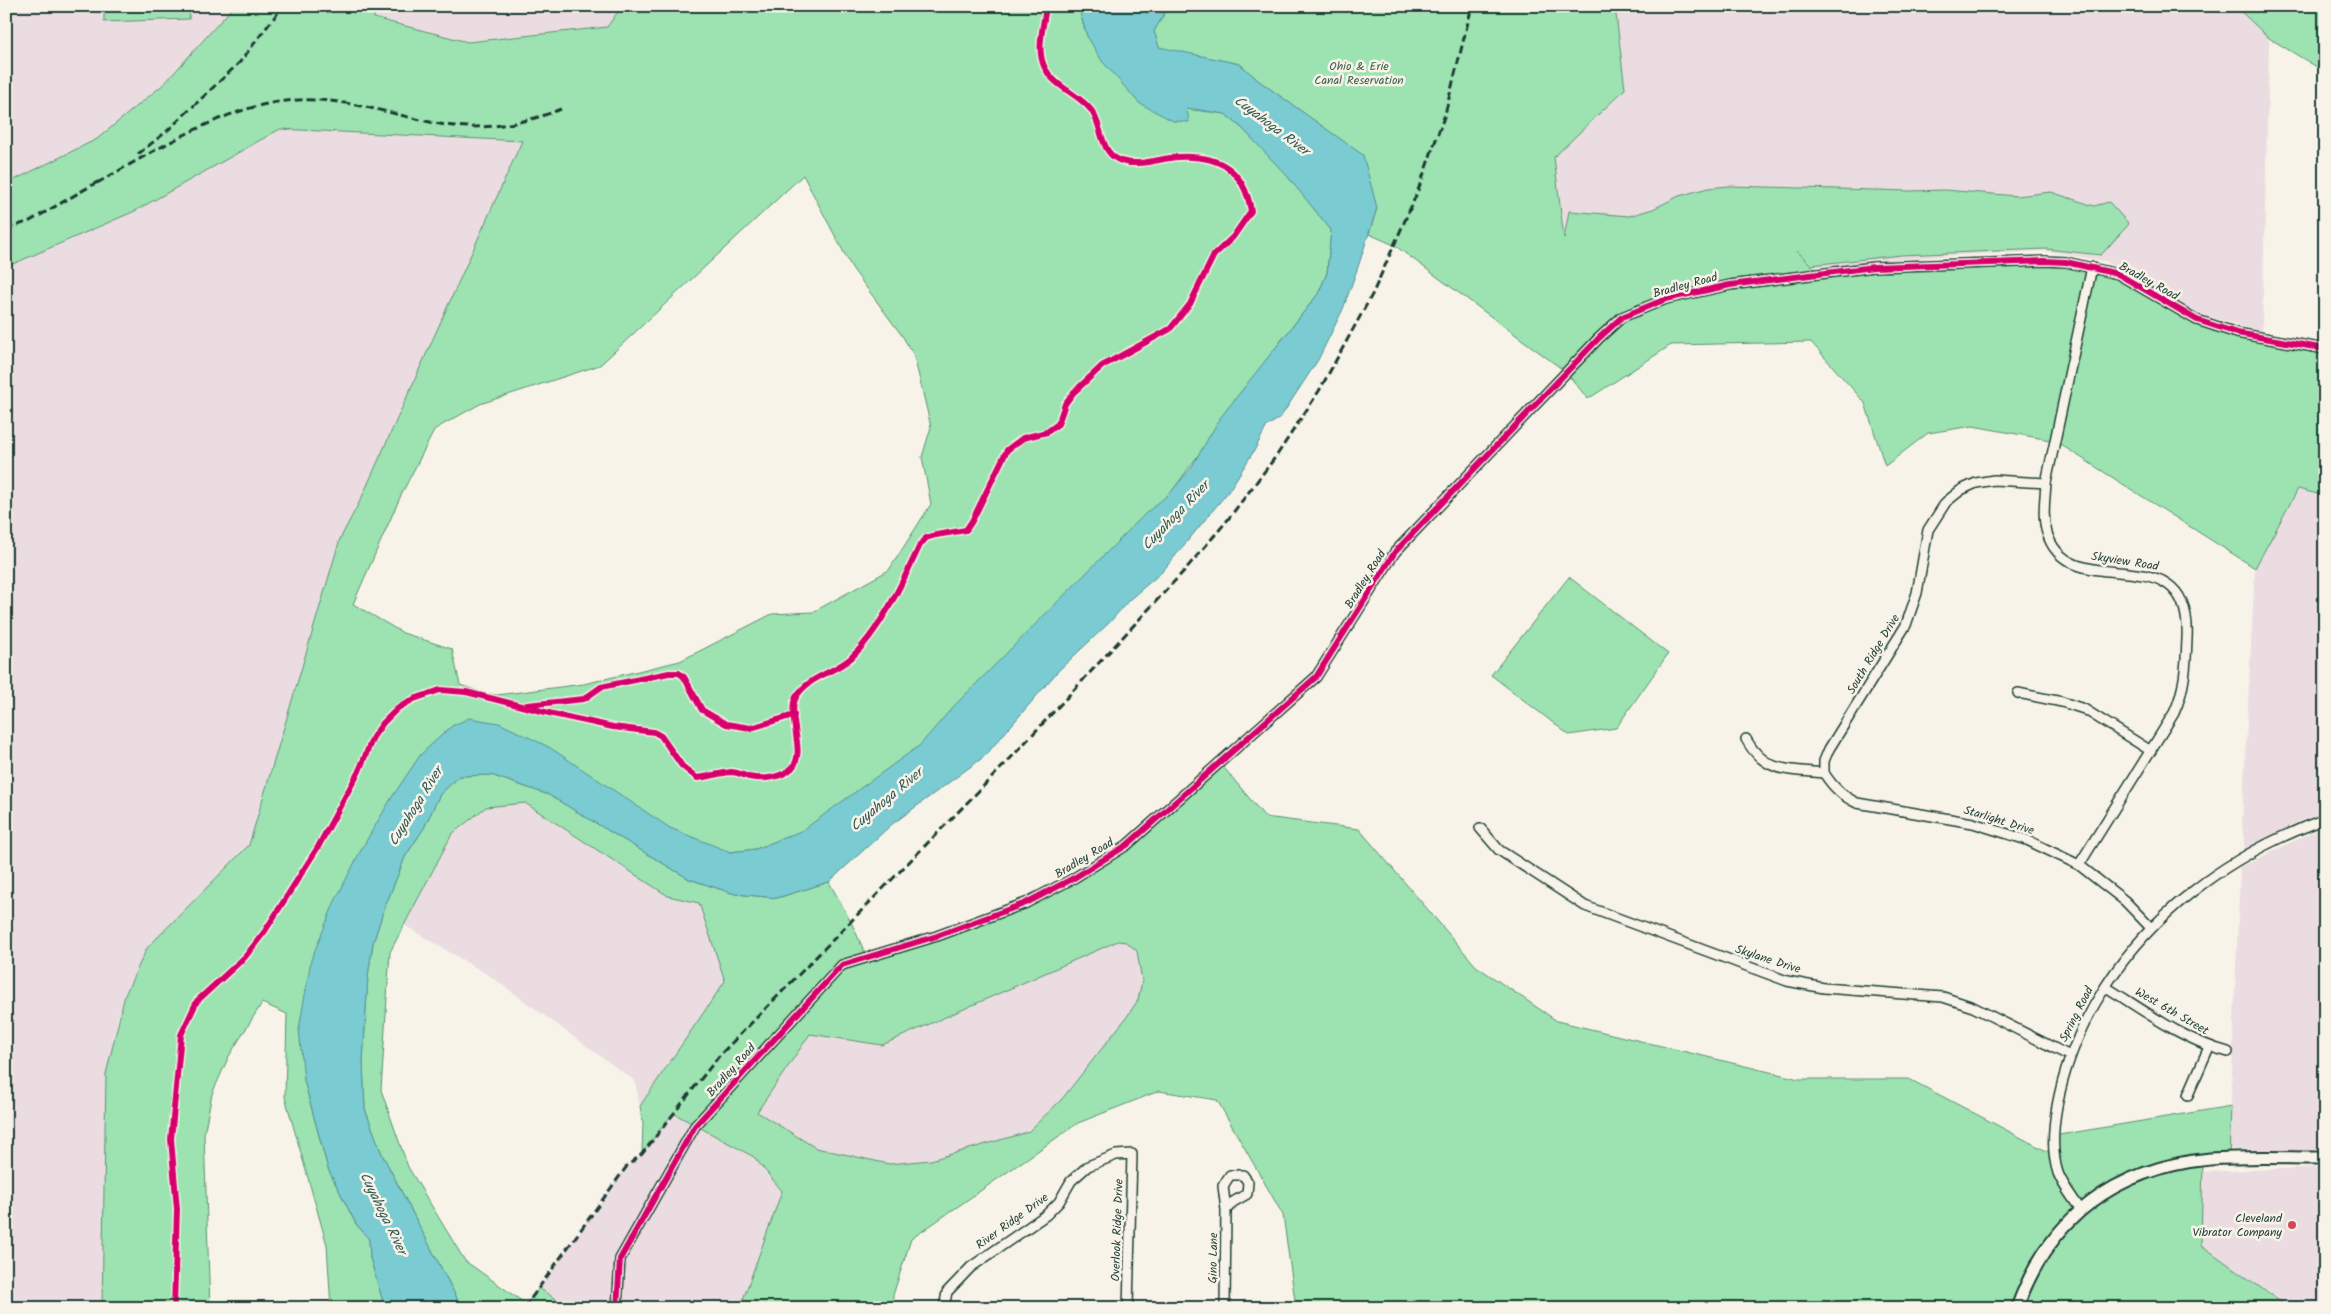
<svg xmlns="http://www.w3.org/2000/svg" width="2331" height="1314" viewBox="0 0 2331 1314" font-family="Kalam,sans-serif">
	<rect width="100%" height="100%" fill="#f7f3e8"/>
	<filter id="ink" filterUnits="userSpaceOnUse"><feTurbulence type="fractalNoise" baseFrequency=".02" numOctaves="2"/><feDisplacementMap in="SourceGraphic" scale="10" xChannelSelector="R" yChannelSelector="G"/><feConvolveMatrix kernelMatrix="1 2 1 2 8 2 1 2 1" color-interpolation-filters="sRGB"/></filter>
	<g filter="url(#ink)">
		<g fill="#eadce1">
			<polygon points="6,6 234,6 165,83 97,139 6,184"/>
			<polygon points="331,6 622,6 607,27 468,42"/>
			<polygon points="1615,6 2270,6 2262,332 2199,314 2105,261 2046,251 1942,256 1815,268 1752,208 1564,240 1553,157 1625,89"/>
			<polygon points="280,129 522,141 361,499 340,539 233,902 147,948 125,995 118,1018 108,1074 102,1308 6,1308 6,267 135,211"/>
			<polygon points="2298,489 2325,496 2325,812 2298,822 2245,850 2242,823 2255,568"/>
			<polygon points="525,803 668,896 699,902 725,981 640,1106 635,1081 490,976 404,925 452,834 486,807"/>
			<polygon points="2325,826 2325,1152 2229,1149 2240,867"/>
			<polygon points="1118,941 1125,942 1137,951 1142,981 1138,1000 1126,1018 1062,1099 1028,1132 931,1160 889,1164 816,1148 757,1112 810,1034 882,1045"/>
			<polygon points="673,1113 754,1157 782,1192 740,1308 569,1308 539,1288 627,1166 641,1154"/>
			<polygon points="2325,1167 2325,1308 2200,1308 2202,1172"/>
		</g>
		<g fill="#9ce3b1" stroke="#5e9072" fill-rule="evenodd">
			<polygon points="104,6 190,6 189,19 104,22"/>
			<path d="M234 6H375L374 18 468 42 607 27 622 6H1078L1087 36 1139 103 1225 114 1242 128 1306 194 1314 209 1331 230 1327 273 1318 294 1280 342 1170 494 927 749 829 821 756 849 730 852 663 829 461 722 452 726 421 755 389 816 304 1080 328 1169 356 1224 369 1239 370 1258 385 1308H331L327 1245 285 1097 287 1014 262 1003 229 1056 212 1094 204 1134 210 1308H102L106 1074 125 995 147 948 249 845 340 539 361 499 522 141 280 129 135 211 6 267V184L97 139 165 83ZM803 175 852 268 903 337 914 356 931 427 922 457 931 504 889 570 813 612 772 614 680 661 584 684 497 695 484 693 460 685 452 649 403 633 353 604 402 493 435 429 480 404 600 365Z"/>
			<polygon points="1178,6 1615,6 1625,89 1554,157 1564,238 1569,211 1629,216 1653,209 1679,196 1708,188 1729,186 1910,191 1945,190 2017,196 2051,192 2094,206 2109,202 2129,224 2101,255 2046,249 1901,255 1811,265 1796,250 1819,273 2044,261 2118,274 2197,320 2325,349 2325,496 2298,489 2255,568 2055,441 1973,426 1928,433 1885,466 1865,403 1811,342 1671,345 1588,399 1566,372 1394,245 1369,234 1377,208 1362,155 1259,81 1240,64 1159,48 1154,31 1166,11"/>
			<polygon points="2235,6 2325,6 2325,72 2269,38"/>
			<polygon points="1569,577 1668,654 1616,728 1569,735 1491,675"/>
			<path d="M1220 763 1265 817 1359 829 1476 966 1557 1021 1799 1079H1909L2054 1155 2053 1136 2231 1106 2229 1159 2203 1160 2201 1245 2289 1308H1296L1283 1215 1217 1100 1159 1091 1078 1123 911 1239 893 1295V1308H740L782 1191 754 1157 673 1113 642 1154 643 1123 640 1106 725 981 699 903 668 896 525 803 486 807 452 834 390 952 381 1090 408 1167 465 1261 526 1304 539 1288 569 1308H462L382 1154 365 1109 363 1062 368 976 373 943 383 912 405 857 424 828 440 794 460 776 491 775 549 795 689 879 735 894 777 898 829 882 851 922 867 957 1026 903 1127 845ZM1118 941 1126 942 1137 951 1142 981 1138 1000 1126 1018 1062 1099 1028 1132 931 1160 889 1164 816 1148 757 1112 810 1034 882 1045Z"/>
		</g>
		<polygon fill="#7acbd2" stroke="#569293" points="1078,6 1178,6 1166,11 1154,31 1159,47 1240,64 1259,81 1363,155 1377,208 1359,264 1343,309 1318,360 1280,418 1267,426 1254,451 1228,492 1162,572 1129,600 1110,622 1058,671 985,756 891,825 829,882 777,898 735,894 689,879 549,795 491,775 460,776 440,794 424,828 405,857 383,912 373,943 368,976 363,1062 365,1109 382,1154 462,1308 385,1308 370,1258 369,1239 356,1224 328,1169 304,1080 299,1029 311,960 335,901 362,848 392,797 421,754 452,726 469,718 499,723 549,747 670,828 730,852 756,849 803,830 920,745 952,708 1146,513 1170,493 1191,468 1220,418 1318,294 1327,273 1331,230 1287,176 1242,128 1225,114 1187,108 1189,122 1173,121 1139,103 1102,61 1087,36"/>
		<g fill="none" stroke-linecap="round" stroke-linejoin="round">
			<defs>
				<g id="minor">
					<polyline points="2018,693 2062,702 2084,709 2151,751"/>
					<path d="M1746 739C1765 774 1789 769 1824 773"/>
					<polyline points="1824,773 1824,761 1829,749 1906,625 1917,593 1928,530 1946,502 1961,490 1976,483 1994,480 2046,483"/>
					<path d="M1824 773C1833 787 1842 796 1857 803L1973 823 2027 840 2079 865 2125 901 2151 928"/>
					<polyline points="1480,828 1499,850 1585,906 1787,981 1824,988 1943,997 1973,1007 2070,1056"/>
					<path d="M2079 865 2174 713C2185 689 2186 666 2187 639 2193 529 2070 608 2047 533 2042 517 2045 500 2046 483L2092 267"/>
					<path d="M2106 987C2145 1011 2183 1040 2228 1052"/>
					<polyline points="2188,1095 2209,1047"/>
					<path d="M2080 1209C2073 1198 2063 1186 2058 1173 2051 1151 2053 1128 2057 1106 2073 1021 2125 944 2192 892 2231 861 2279 836 2325 819"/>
					<polyline points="617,1308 620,1259 695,1126 842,965 937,936 1026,903 1074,878 1127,845 1316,677 1395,552 1599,338 1622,317 1666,299 1730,285 1874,267 2044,261 2066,262 2118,274 2197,320 2237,333 2325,349"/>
					<polyline points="944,1308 947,1292 971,1267 1046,1215 1059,1202 1071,1181 1088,1166 1116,1155 1132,1154 1128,1308"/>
					<polyline points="1225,1308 1226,1210 1223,1186 1230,1175 1243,1175 1248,1182 1247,1194 1233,1202 1226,1210"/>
				</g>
				<path id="tertiary" d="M2017 1308C2049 1218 2115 1168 2210 1159 2248 1156 2287 1158 2325 1158"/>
			</defs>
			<use href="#minor" stroke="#1f3d34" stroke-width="12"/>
			<use href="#tertiary" stroke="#1f3d34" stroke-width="15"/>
			<use href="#minor" stroke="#f7f3e8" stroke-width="9"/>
			<use href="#tertiary" stroke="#f7f3e8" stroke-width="11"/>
			<g stroke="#1f3d34" stroke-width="3" stroke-dasharray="8 4" stroke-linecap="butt">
				<polyline points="138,154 166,132 240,62 283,6"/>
				<path d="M97 183C151 153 223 107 286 101 338 95 385 113 435 123 478 132 521 125 561 109"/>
				<polyline points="6,229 30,221 101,180"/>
				<polyline points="524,1308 627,1166 642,1154 719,1056 1008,761 1184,571 1226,522 1277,455 1319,391 1373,293 1417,193 1445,114 1472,6"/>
			</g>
			<defs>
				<g id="cycleway">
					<polyline points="527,705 584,699 601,687 669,673 679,673 684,677 702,710 726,724 751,728 794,715"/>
					<path d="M174 1308 177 1209 171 1139 181 1035 197 1001 245 957 265 931 318 847 359 771 373 737 383 723 398 708 414 699 440 690 466 692 553 714 613 727 654 732 661 736 682 766 697 778C708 777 720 773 731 772 738 772 742 775 749 777 763 780 781 778 792 768 807 752 786 716 796 697 809 676 834 673 851 658 882 628 902 583 920 545L926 538 936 535 966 530 972 521 1007 450 1023 438 1047 432 1058 424 1065 404 1073 393 1102 366 1170 329 1190 304 1214 255 1233 237 1251 211C1244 169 1219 155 1178 157 1161 158 1142 166 1125 162 1098 156 1104 126 1091 110 1078 93 1053 87 1044 66 1036 48 1044 25 1046 6"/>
					<polyline points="617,1308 620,1259 695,1126 842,965 937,936 1026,903 1074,878 1127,845 1316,677 1395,552 1599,338 1622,317 1666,299 1730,285 1874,267 2044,261 2066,262 2118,274 2197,320 2237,333 2325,349"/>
				</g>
			</defs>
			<use href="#cycleway" stroke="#f7f3e8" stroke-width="9"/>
			<use href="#cycleway" stroke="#d6006c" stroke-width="6"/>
		</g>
	</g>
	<circle fill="#d1495b" stroke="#f7f3e8" stroke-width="2" cx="2292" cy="1225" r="5"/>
	<g text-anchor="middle" stroke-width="5" stroke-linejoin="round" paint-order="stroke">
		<g font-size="12" fill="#385e4d" stroke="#f7f3e8">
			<text x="1359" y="70">Ohio &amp; Erie<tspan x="1359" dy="14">Canal Reservation</tspan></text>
		</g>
		<g font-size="12" fill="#1f3d34" stroke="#f7f3e8">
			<text transform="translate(2149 281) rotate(29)" y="4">Bradley Road</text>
			<text transform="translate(1685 285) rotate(-15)" y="4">Bradley Road</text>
			<text transform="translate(2125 561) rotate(9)" y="4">Skyview Road</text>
			<text transform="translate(1365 579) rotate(-58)" y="4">Bradley Road</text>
			<text transform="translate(1873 654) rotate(-59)" y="4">South Ridge Drive</text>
			<text transform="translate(1999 820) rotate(17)" y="4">Starlight Drive</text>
			<text transform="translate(1084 858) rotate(-31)" y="4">Bradley Road</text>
			<text transform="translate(1768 959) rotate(18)" y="4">Skylane Drive</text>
			<text transform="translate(2172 1011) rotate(30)" y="4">West 6th Street</text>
			<text transform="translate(2076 1014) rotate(-63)" y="4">Spring Road</text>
			<text transform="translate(731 1070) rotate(-48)" y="4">Bradley Road</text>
			<text transform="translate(1012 1221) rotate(-36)" y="4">River Ridge Drive</text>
			<text transform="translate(1117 1230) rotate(-88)" y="4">Overlook Ridge Drive</text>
			<text transform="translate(1213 1258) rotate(-89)" y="4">Gino Lane</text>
		</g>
		<g font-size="12" fill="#1f3d34" stroke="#f7f3e8" text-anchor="end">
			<text x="2282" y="1222">Cleveland<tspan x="2282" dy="14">Vibrator Company</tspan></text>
		</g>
		<g font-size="14" font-style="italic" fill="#315954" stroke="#f7f3e8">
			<text transform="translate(1272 125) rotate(37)" y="5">Cuyahoga River</text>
			<text transform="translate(1175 515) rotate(-46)" y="5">Cuyahoga River</text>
			<text transform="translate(886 799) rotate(-40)" y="5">Cuyahoga River</text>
			<text transform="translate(415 806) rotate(-58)" y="5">Cuyahoga River</text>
			<text transform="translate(384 1213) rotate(64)" y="5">Cuyahoga River</text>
		</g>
	</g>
	<rect width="2331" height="1314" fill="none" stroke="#f7f3e8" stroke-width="25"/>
	<rect x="12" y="12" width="2306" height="1289" fill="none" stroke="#1f3d34" stroke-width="2" filter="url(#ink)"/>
</svg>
